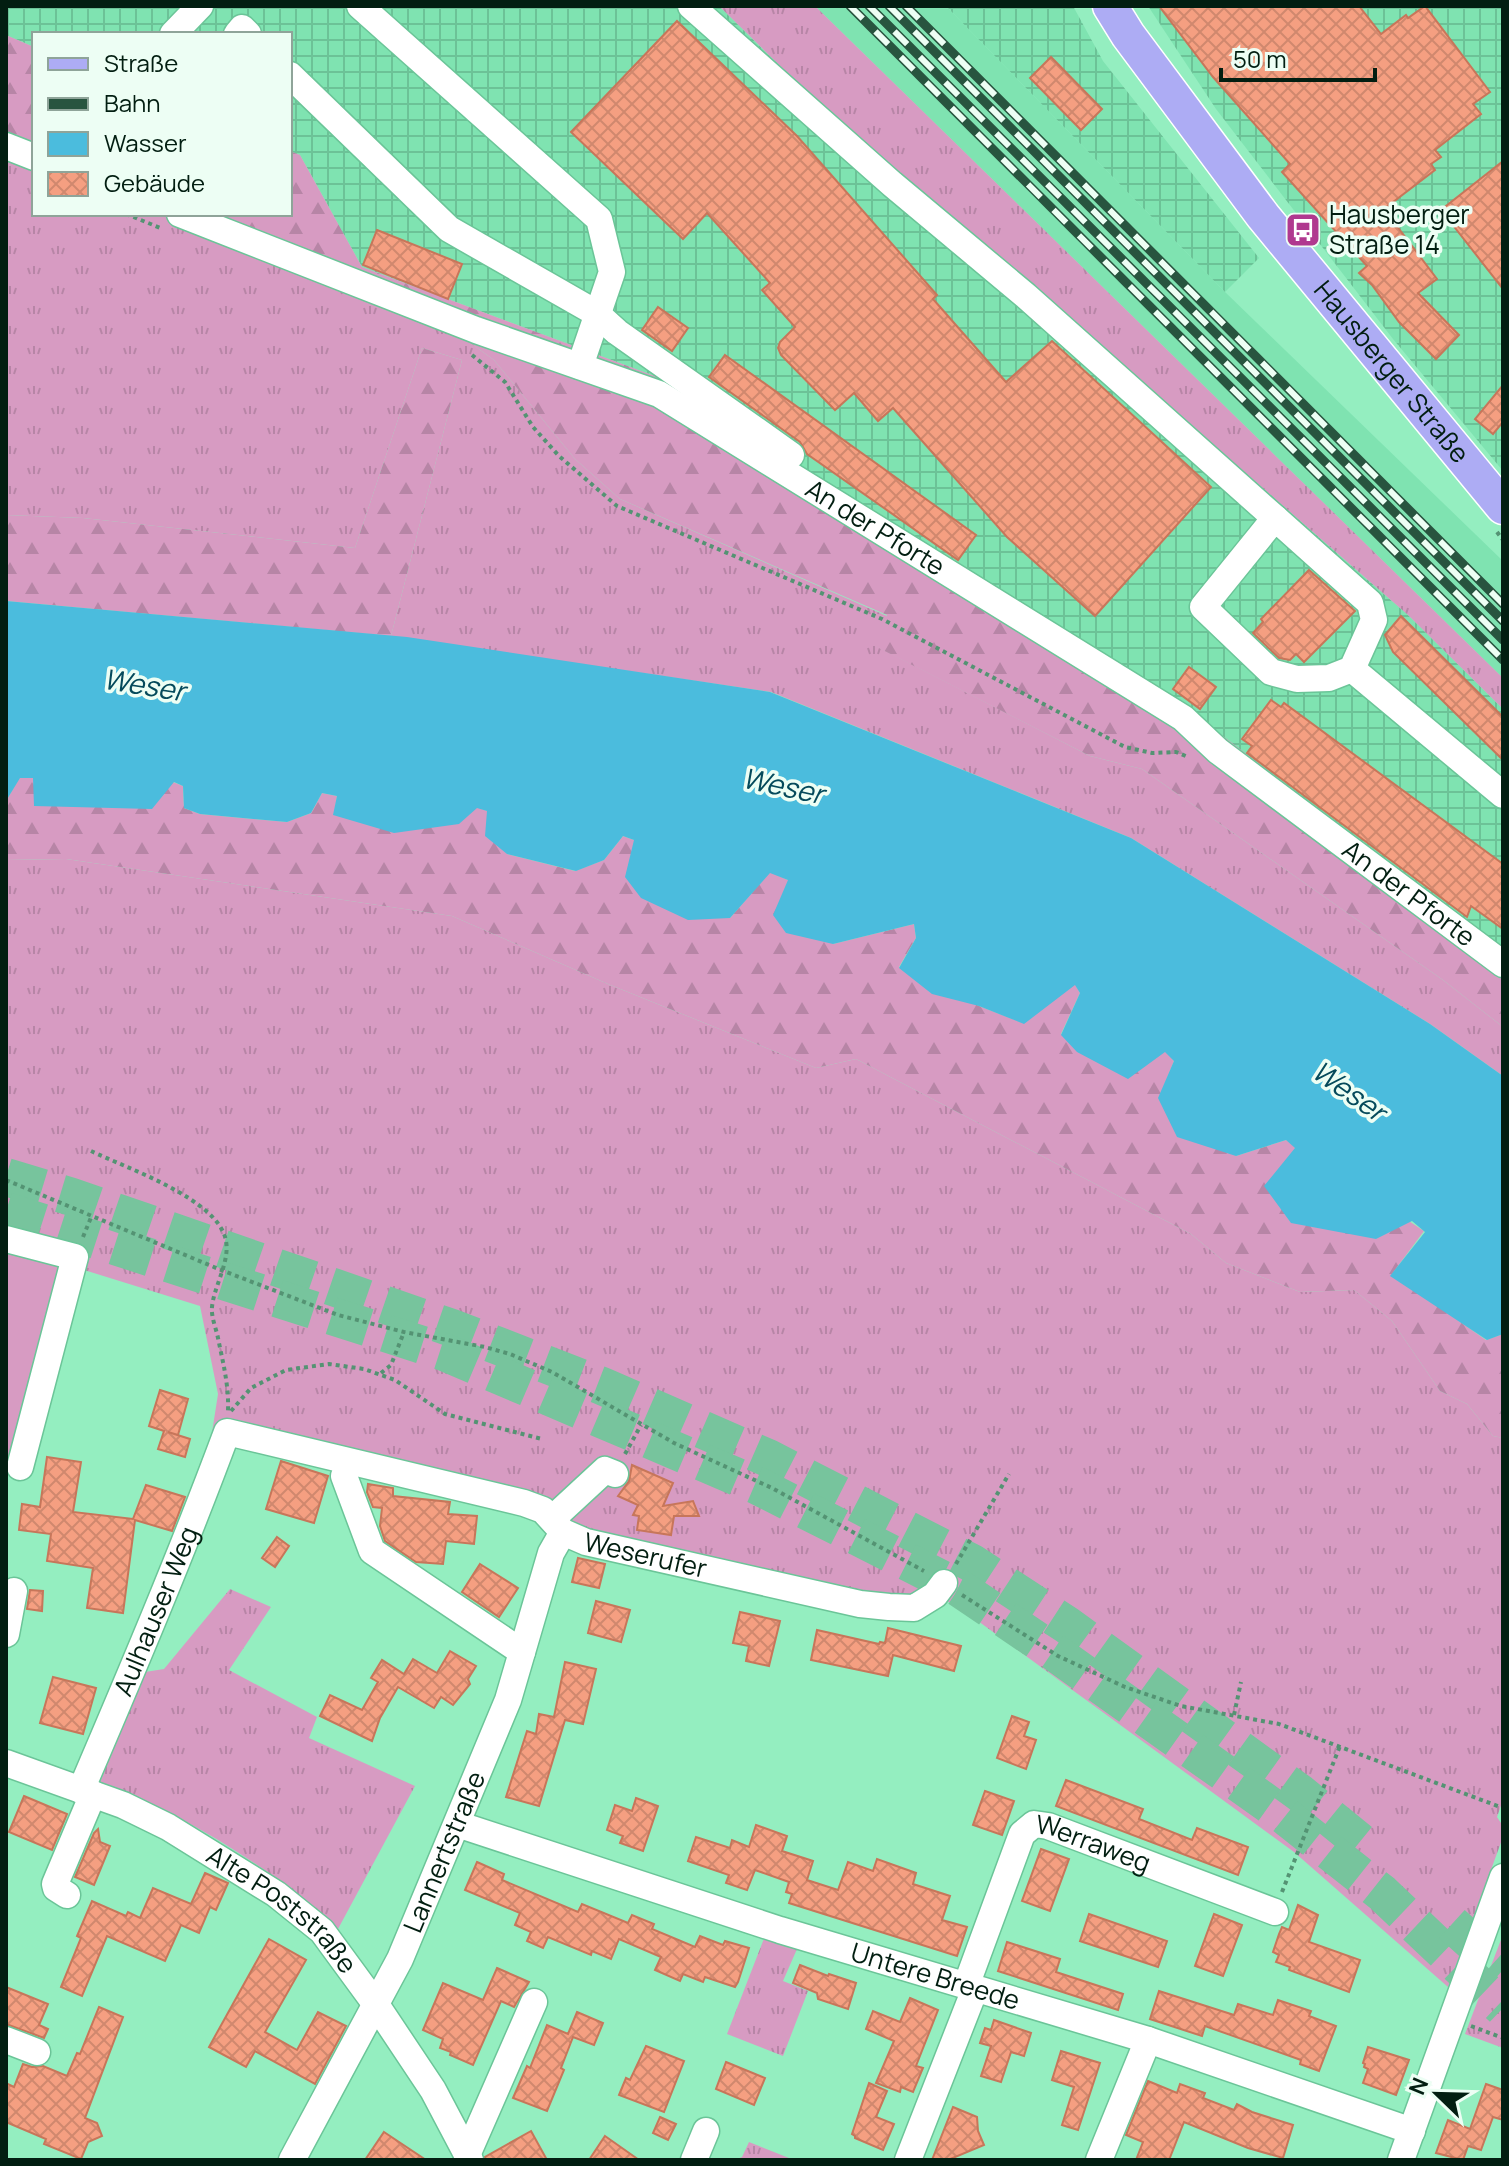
<svg xmlns="http://www.w3.org/2000/svg" width="1509" height="2166" viewBox="0 0 1509 2166" font-family="Manrope,sans-serif">
	<defs>
		<pattern id="industrial-grid" width="8" height="8" patternUnits="userSpaceOnUse" patternTransform="scale(2)"><rect width="8" height="8" fill="#7fe3b1"/><path d="M0 4h8M4 0v8" fill="none" stroke="#6cc297"/></pattern>
		<pattern id="grass-tufts" width="24" height="20" patternUnits="userSpaceOnUse" patternTransform="scale(2)"><rect width="24" height="20" fill="#d79bc2"/><path d="M3 7l-1-3M5 7V3M7 7l1-3M15 17l-1-3M17 17v-4M19 17l1-3" fill="none" stroke="#b785a6"/></pattern>
		<pattern id="forest-firs" width="22" height="20" patternUnits="userSpaceOnUse" patternTransform="scale(2)"><rect width="22" height="20" fill="#d79bc2"/><path d="M5 1l3.5 6h-7zM16 11l3.5 6h-7z" fill="#b785a6"/></pattern>
		<pattern id="building-cross-hatch" width="8" height="8" patternUnits="userSpaceOnUse" patternTransform="scale(2)"><rect width="8" height="8" fill="#f59f81"/><path d="M0 0l8 8M0 8l8-8" fill="none" stroke="#d0886e"/></pattern>
	</defs>
	<rect width="100%" height="100%" fill="#94eec0"/>
	<polygon fill="#7fe3b1" points="815,6 946,6 1225,292 1503,561 1503,678"/>
	<g fill="url(#industrial-grid)">
		<polygon points="6,6 719,6 824,109 974,236 1408,615 1503,709 1503,949 660,378 362,267 300,155 290,151 290,34 34,34 34,47 6,35"/>
		<polygon points="946,6 1073,6 1103,61 1259,258 1225,292"/>
		<polygon points="1148,6 1503,6 1503,471 1393,339 1216,109"/>
	</g>
	<g fill="url(#grass-tufts)">
		<polygon points="719,6 815,6 1503,678 1503,709 1408,615 974,236 820,105"/>
		<polygon points="6,131 34,142 34,214 217,214 477,316 469,342 494,360 575,459 620,499 887,616 876,646 1090,756 1142,769 1443,980 1503,1027 1503,1076 1430,1024 1131,838 771,692 391,636 462,360 422,348 355,548 83,518 6,515"/>
		<polygon points="66,859 452,916 608,984 816,1068 856,1059 1191,1234 1226,1263 1300,1292 1354,1290 1392,1321 1440,1391 1467,1404 1493,1436 1503,1438 1503,1800 1497,1817 1503,1826 1503,1837 1448,1987 1294,1852 952,1602 867,1603 565,1536 534,1505 211,1439 218,1394 200,1306 68,1265 6,1249 6,860"/>
		<path d="M230 1589 271 1607 229 1670 317 1717 309 1738 415 1786 338 1929C272 1868 184 1814 100 1782L145 1672 164 1669Z"/>
		<polygon points="765,1936 797,1949 783,1981 808,1991 783,2056 727,2034"/>
		<polygon points="1502,1937 1503,1937 1503,2048 1465,2034"/>
		<polygon points="749,2142 794,2160 735,2160 742,2157"/>
	</g>
	<g fill="url(#forest-firs)">
		<polygon points="6,35 34,47 34,142 6,131"/>
		<polygon points="290,151 300,155 362,267 660,378 1190,711 1503,949 1503,1027 1443,980 1142,769 1090,756 875,646 887,615 620,499 575,459 494,360 469,342 477,316 217,214 290,214"/>
		<polygon points="422,348 462,360 391,636 6,601 6,515 83,518 355,548"/>
		<polygon points="20,777 34,778 34,805 173,782 183,786 184,808 200,814 287,822 311,813 322,793 337,796 334,815 477,807 487,811 507,854 575,871 604,860 623,836 634,840 730,918 770,872 788,880 833,944 914,924 916,938 899,967 979,1006 1023,1023 1075,984 1080,993 1061,1034 1166,1051 1174,1061 1159,1098 1236,1156 1286,1140 1424,1231 1392,1274 1486,1340 1503,1334 1503,1438 1493,1436 1467,1404 1440,1391 1392,1321 1354,1290 1300,1292 1226,1263 1191,1234 856,1059 816,1068 608,984 452,916 66,859 6,860 6,801"/>
	</g>
	<polygon fill="#d79bc2" points="6,1249 68,1265 11,1471 6,1470"/>
	<polygon fill="#4bbcdd" points="6,601 407,637 770,692 1131,838 1430,1024 1503,1076 1503,1334 1487,1340 1390,1276 1425,1232 1412,1221 1376,1239 1291,1223 1264,1186 1295,1148 1286,1140 1236,1156 1177,1137 1158,1098 1174,1061 1165,1052 1128,1079 1077,1052 1061,1035 1080,993 1075,985 1024,1024 979,1006 932,994 899,968 916,938 914,924 833,944 786,933 773,915 788,880 770,873 730,918 688,920 641,898 625,877 634,840 623,836 604,860 576,871 507,854 485,836 487,811 477,808 459,824 394,833 333,815 337,796 322,793 311,813 287,822 200,814 184,808 183,786 174,782 152,809 34,806 33,778 20,778 6,801"/>
	<g fill="url(#building-cross-hatch)" stroke="#c7765a" stroke-width="2">
		<polygon points="1159,6 1359,6 1381,34 1406,15 1408,18 1425,6 1490,92 1473,104 1481,114 1435,150 1441,157 1431,164 1435,170 1384,209 1437,279 1418,293 1459,335 1436,359 1399,322 1372,285 1359,273 1367,266 1282,172 1290,164 1213,77"/>
		<polygon points="677,21 797,136 937,295 933,299 1006,382 1052,341 1211,487 1095,616 1007,537 893,408 878,421 854,393 835,410 781,355 778,348 780,342 795,327 762,290 770,283 707,213 683,239 571,132"/>
		<polygon points="1051,57 1102,109 1081,130 1030,78"/>
		<polygon points="1503,161 1503,289 1441,210"/>
		<polygon points="377,230 462,264 448,299 363,265"/>
		<polygon points="658,307 688,328 672,351 642,330"/>
		<polygon points="725,355 976,535 958,560 807,454 800,442 709,377"/>
		<polygon points="1503,385 1503,422 1493,434 1475,419"/>
		<polygon points="1309,570 1355,611 1304,662 1296,654 1290,660 1279,658 1253,633 1263,622 1261,619"/>
		<polygon points="1401,616 1503,717 1503,760 1393,652 1385,635"/>
		<polygon points="1189,667 1216,687 1200,709 1173,689"/>
		<polygon points="1271,700 1281,707 1284,703 1503,864 1503,929 1471,906 1467,917 1247,753 1252,746 1242,739"/>
		<polygon points="160,1390 188,1399 178,1435 168,1432 190,1439 185,1457 158,1449 164,1431 149,1426"/>
		<polygon points="47,1457 81,1462 73,1512 133,1519 146,1485 185,1497 172,1531 135,1520 123,1613 87,1608 93,1568 47,1561 51,1534 19,1530 22,1504 40,1507"/>
		<polygon points="281,1461 328,1476 314,1523 266,1509"/>
		<polygon points="632,1465 673,1483 663,1506 693,1501 699,1516 674,1516 671,1535 637,1530 639,1516 633,1515 638,1505 618,1496 629,1481"/>
		<polygon points="368,1484 393,1488 393,1496 450,1502 448,1514 477,1516 474,1544 446,1541 443,1564 416,1562 385,1541 380,1526 382,1508 373,1507 367,1492"/>
		<polygon points="277,1537 289,1546 275,1567 262,1558"/>
		<polygon points="578,1558 605,1564 599,1588 572,1582"/>
		<polygon points="480,1564 518,1588 499,1617 462,1592"/>
		<polygon points="30,1590 43,1591 42,1611 27,1609"/>
		<polygon points="596,1601 630,1610 621,1642 588,1633"/>
		<polygon points="740,1612 780,1621 769,1666 746,1661 749,1646 733,1643"/>
		<polygon points="888,1628 961,1646 954,1671 893,1655 888,1676 811,1660 817,1630 879,1644 880,1642 885,1643"/>
		<polygon points="450,1651 476,1666 468,1679 470,1684 453,1705 441,1697 434,1708 398,1687 380,1718 372,1741 320,1716 330,1695 362,1710 378,1682 371,1678 382,1660 404,1674 413,1659 437,1673"/>
		<polygon points="565,1662 596,1669 583,1724 565,1720 539,1806 506,1797 527,1731 536,1734 539,1714 554,1717"/>
		<polygon points="53,1677 96,1688 83,1734 40,1723"/>
		<polygon points="1012,1716 1029,1722 1024,1736 1036,1740 1026,1769 997,1758"/>
		<polygon points="1066,1780 1143,1809 1139,1819 1192,1840 1197,1828 1248,1847 1238,1875 1056,1806"/>
		<polygon points="985,1791 1014,1801 1002,1835 973,1825"/>
		<polygon points="24,1796 67,1814 52,1850 9,1832"/>
		<polygon points="636,1798 658,1806 643,1851 620,1843 623,1836 607,1830 615,1805 632,1811"/>
		<polygon points="756,1825 787,1836 782,1851 813,1861 807,1880 838,1890 848,1862 873,1871 877,1859 916,1873 913,1884 950,1896 942,1920 967,1927 957,1956 789,1903 792,1894 786,1892 789,1882 755,1870 747,1890 726,1883 729,1875 688,1861 696,1837 730,1848 732,1840 749,1847"/>
		<polygon points="98,1829 100,1842 110,1846 94,1885 75,1877 94,1833"/>
		<polygon points="1041,1849 1069,1859 1050,1911 1022,1901"/>
		<polygon points="477,1862 504,1874 502,1880 578,1912 582,1904 628,1923 632,1915 654,1924 652,1929 695,1947 700,1936 723,1945 725,1941 749,1948 738,1982 735,1987 705,1977 703,1982 683,1974 680,1981 655,1970 661,1957 619,1939 611,1959 592,1951 591,1955 548,1937 543,1948 527,1941 531,1932 515,1925 520,1913 465,1890"/>
		<polygon points="205,1873 228,1883 216,1910 210,1907 199,1933 181,1925 165,1961 107,1936 82,1996 61,1987 81,1938 77,1936 92,1901 126,1916 128,1912 140,1918 153,1888 191,1904"/>
		<polygon points="1298,1905 1318,1915 1309,1942 1360,1960 1349,1992 1289,1970 1290,1967 1276,1962 1279,1955 1273,1952 1279,1934 1282,1927 1289,1930"/>
		<polygon points="1089,1914 1167,1941 1158,1967 1080,1941"/>
		<polygon points="1214,1914 1242,1925 1223,1976 1195,1966"/>
		<polygon points="269,1939 306,1960 265,2032 297,2050 318,2012 346,2026 315,2084 255,2051 246,2067 209,2047"/>
		<polygon points="1007,1942 1060,1959 1056,1972 1123,1994 1118,2010 998,1971"/>
		<polygon points="800,1965 828,1976 829,1974 856,1983 848,2009 818,1999 817,1993 793,1983"/>
		<polygon points="497,1968 529,1982 514,2007 501,2001 473,2065 450,2055 451,2052 440,2048 443,2039 423,2030 443,1983 483,2000"/>
		<polygon points="6,1987 48,2004 39,2025 48,2029 44,2038 6,2024"/>
		<polygon points="1159,1991 1234,2015 1238,2004 1273,2015 1278,2000 1311,2011 1309,2016 1336,2026 1319,2071 1300,2064 1301,2060 1205,2026 1202,2036 1150,2019"/>
		<polygon points="910,1998 938,2010 916,2066 923,2068 913,2092 901,2087 900,2092 876,2083 894,2041 866,2029 873,2011 900,2022"/>
		<polygon points="99,2007 123,2017 85,2118 97,2123 102,2136 88,2142 81,2159 44,2144 46,2139 6,2122 6,2083 14,2087 23,2064 32,2067 43,2066 67,2076 77,2053 80,2054"/>
		<polygon points="577,2012 603,2023 594,2045 573,2037 561,2068 564,2070 547,2111 513,2098 527,2066 530,2068 547,2025 568,2034"/>
		<polygon points="994,2020 1031,2033 1024,2056 1011,2052 1001,2082 981,2076 991,2046 980,2043 985,2028 991,2030"/>
		<polygon points="646,2046 684,2061 664,2112 619,2095 626,2078 630,2080"/>
		<polygon points="1368,2047 1409,2060 1396,2095 1363,2083 1368,2069 1364,2067 1365,2064 1363,2063"/>
		<polygon points="1061,2051 1100,2063 1078,2130 1062,2125 1074,2087 1052,2080"/>
		<polygon points="726,2062 765,2078 754,2105 716,2089"/>
		<polygon points="1148,2081 1177,2093 1180,2084 1205,2093 1203,2098 1234,2110 1237,2104 1252,2112 1293,2125 1283,2158 1248,2148 1184,2122 1169,2160 1136,2160 1143,2142 1126,2135"/>
		<polygon points="869,2083 887,2091 876,2117 894,2124 883,2150 855,2138 855,2136 852,2134"/>
		<polygon points="1486,2084 1503,2090 1503,2120 1493,2117 1481,2150 1468,2146 1463,2160 1436,2153 1448,2120 1470,2129"/>
		<polygon points="953,2107 977,2117 978,2131 984,2145 948,2160 932,2160"/>
		<polygon points="660,2117 676,2124 668,2140 653,2133"/>
		<polygon points="531,2131 547,2160 486,2160 485,2157"/>
		<polygon points="384,2132 426,2160 365,2160"/>
		<polygon points="605,2136 639,2160 589,2160"/>
	</g>
	<g fill="none" stroke-linecap="round" stroke-linejoin="round">
		<g stroke="#77c49d" stroke-width="38" stroke-dasharray="38 19" stroke-linecap="butt">
			<polyline points="6,1177 72,1197 452,1328 602,1386 768,1458 972,1563 1067,1625 1300,1793 1364,1845"/>
			<polyline points="6,1211 444,1352 756,1485 959,1588 1054,1652 1285,1816 1382,1893 1503,2008"/>
			<polyline points="1452,1924 1503,1970"/>
		</g>
		<defs>
			<g id="minor">
				<polyline points="360,6 599,219 612,272 580,366"/>
				<polyline points="691,6 892,184 1026,296 1275,518"/>
				<polyline points="173,34 200,6"/>
				<polyline points="237,34 242,28 248,34"/>
				<polyline points="290,75 449,229 596,313 617,332 791,455"/>
				<polyline points="6,146 34,157"/>
				<path id="s1" d="M180 214 476 330 659 394 1183 718 1218 751 1503 964"/>
				<polygon points="1275,518 1370,603 1374,620 1352,669 1329,678 1297,679 1271,672 1203,607"/>
				<polyline points="1352,669 1503,795"/>
				<polyline points="6,1239 75,1257 20,1467"/>
				<polyline points="344,1476 372,1551 522,1652"/>
				<polyline points="552,1519 605,1470 615,1474"/>
				<polyline points="6,1634 14,1591"/>
				<path id="s2" d="M6 1763 123 1805 168 1827 276 1894 322 1931 377 2006 433 2090 470 2160"/>
				<path id="s3" d="M81 1790C132 1671 182 1553 227 1432L524 1503 543 1510 563 1532 586 1542 860 1604 889 1607 914 1608 935 1595 944 1583"/>
				<path id="s4" d="M457 1824 780 1930 1148 2040 1412 2131"/>
				<polyline points="67,1895 56,1888 55,1884 93,1794"/>
				<path id="s5" d="M966 1986 1022 1834 1034 1824 1048 1826 1275 1912"/>
				<polyline points="6,2040 37,2052"/>
				<polyline points="467,2155 534,2002"/>
				<path id="s6" d="M292 2160 400 1959 508 1700 551 1553 563 1532"/>
				<polyline points="694,2160 706,2131"/>
				<polyline points="908,2160 975,1989"/>
				<polyline points="1099,2160 1148,2040"/>
				<polyline points="1401,2160 1503,1877"/>
			</g>
			<g id="major">
				<path id="s7" d="M1110 6 1128 35 1263 216 1503 507"/>
			</g>
		</defs>
		<use href="#minor" stroke="#6bc598" stroke-width="29"/>
		<use href="#major" stroke="#fff" stroke-width="37"/>
		<g stroke="#549373" stroke-width="4" stroke-dasharray="4 4" stroke-linecap="butt">
			<polyline points="126,214 163,229"/>
			<polyline points="472,355 505,382 533,427 559,456 617,506 882,619 1125,747 1152,753 1176,752 1188,757"/>
			<polyline points="1497,532 1503,540"/>
			<path d="M91 1151C126 1168 219 1199 226 1241 230 1262 214 1286 212 1307 211 1317 216 1328 218 1338 223 1363 229 1385 228 1411"/>
			<polyline points="6,1180 221,1270 338,1315 404,1332 485,1347 510,1354 552,1372 674,1443 772,1488 924,1571"/>
			<polyline points="83,1237 92,1215"/>
			<polyline points="381,1373 391,1365 404,1332"/>
			<polyline points="231,1411 251,1388 286,1370 329,1364 364,1369 395,1380 445,1414 542,1439"/>
			<polyline points="625,1454 641,1425"/>
			<polyline points="956,1564 1009,1474"/>
			<polyline points="962,1595 1058,1656 1125,1687 1181,1706 1279,1724 1503,1808"/>
			<polyline points="1234,1715 1241,1682"/>
			<polyline points="1282,1892 1340,1746"/>
			<polyline points="1471,2026 1503,2038"/>
		</g>
		<use href="#minor" stroke="#fff" stroke-width="26"/>
		<use href="#major" stroke="#adacf4" stroke-width="34"/>
		<defs>
			<g id="rail">
				<polyline points="850,6 1503,660"/>
				<polyline points="869,6 1503,640"/>
				<polyline points="889,6 1503,621"/>
				<polyline points="906,6 1503,604"/>
			</g>
		</defs>
		<use href="#rail" stroke="#28543f" stroke-width="9"/>
		<use href="#rail" stroke="#edfef4" stroke-width="6" stroke-dasharray="18" stroke-linecap="butt"/>
	</g>
	<defs>
		<symbol id="bus-square" viewBox="-11 -11 22 22"><rect x="-9" y="-9" width="18" height="18" rx="4" fill="#b0398f" stroke="#edfef4"/><path d="M-5-6H5V4H4V6H2V4H-2V6H-4V4H-5ZM-3.5-4V0h7V-4ZM-3.5 1.2v1.5H-2V1.2ZM2 1.2v1.5H3.5V1.2Z" fill="#fff"/></symbol>
	</defs>
	<g fill-rule="evenodd">
		<use href="#bus-square" x="1283" y="210" width="40" height="40"/>
	</g>
	<g text-anchor="middle" stroke-width="7" stroke-linejoin="round" paint-order="stroke">
		<g font-size="26" fill="#021e11" stroke="#edfef4" text-anchor="start">
			<text x="1329" y="224">Hausberger<tspan x="1329" dy="30">Straße 14</tspan></text>
		</g>
		<g font-size="26" fill="#021e11" stroke="#edfef4">
			<text dy="9" stroke="none"><textPath href="#s7" startOffset="462">Hausberger Straße</textPath></text>
			<text dy="9" stroke="none"><textPath href="#s1" startOffset="766">An der Pforte</textPath></text>
			<text dy="9" stroke="none"><textPath href="#s1" startOffset="1414">An der Pforte</textPath></text>
			<text dy="9" stroke="none"><textPath href="#s3" startOffset="828">Weserufer</textPath></text>
			<text dy="9" stroke="none"><textPath href="#s3" startOffset="194">Aulhauser Weg</textPath></text>
			<text dy="9" stroke="none"><textPath href="#s5" startOffset="240">Werraweg</textPath></text>
			<text dy="9" stroke="none"><textPath href="#s6" startOffset="344">Lannertstraße</textPath></text>
			<text dy="9" stroke="none"><textPath href="#s2" startOffset="316">Alte Poststraße</textPath></text>
			<text dy="9" stroke="none"><textPath href="#s4" startOffset="502">Untere Breede</textPath></text>
		</g>
		<g font-size="28" font-style="italic" fill="#054a5b" stroke="#edfef4">
			<text transform="translate(144 685) rotate(9)" y="10">Weser</text>
			<text transform="translate(783 786) rotate(12)" y="10">Weser</text>
			<text transform="translate(1349 1091) rotate(35)" y="10">Weser</text>
		</g>
	</g>
	<rect width="1509" height="2166" fill="none" stroke="#021e11" stroke-width="16"/>
	<rect x="32" y="32" width="260" height="184" fill="#edfef4" stroke="#8fa499" stroke-width="2"/>
	<rect x="48" y="58" width="40" height="12" fill="#adacf4" stroke="#8fa499" stroke-width="2"/>
	<text x="104" y="72" font-size="24" fill="#021e11">Straße</text>
	<rect x="48" y="98" width="40" height="12" fill="#28543f" stroke="#8fa499" stroke-width="2"/>
	<text x="104" y="112" font-size="24" fill="#021e11">Bahn</text>
	<rect x="48" y="132" width="40" height="24" fill="#4bbcdd" stroke="#8fa499" stroke-width="2"/>
	<text x="104" y="152" font-size="24" fill="#021e11">Wasser</text>
	<rect x="48" y="172" width="40" height="24" fill="url(#building-cross-hatch)" stroke="#8fa499" stroke-width="2"/>
	<text x="104" y="192" font-size="24" fill="#021e11">Gebäude</text>
	<g transform="translate(1437 2094) rotate(293)" stroke="#edfef4" stroke-width="6" paint-order="stroke">
	<path d="M0-6L14 30L0 20L-14 30Z" fill="#021e11"/>
	<text y="-12" font-size="22" font-weight="bold" text-anchor="middle" fill="#021e11">N</text>
	</g>
	<path d="M1221 68v12h154v-12" fill="none" stroke="#021e11" stroke-width="4"/>
	<text x="1233" y="68" font-size="24" fill="#021e11" stroke="#edfef4" stroke-width="6" paint-order="stroke">50 m</text>
</svg>
